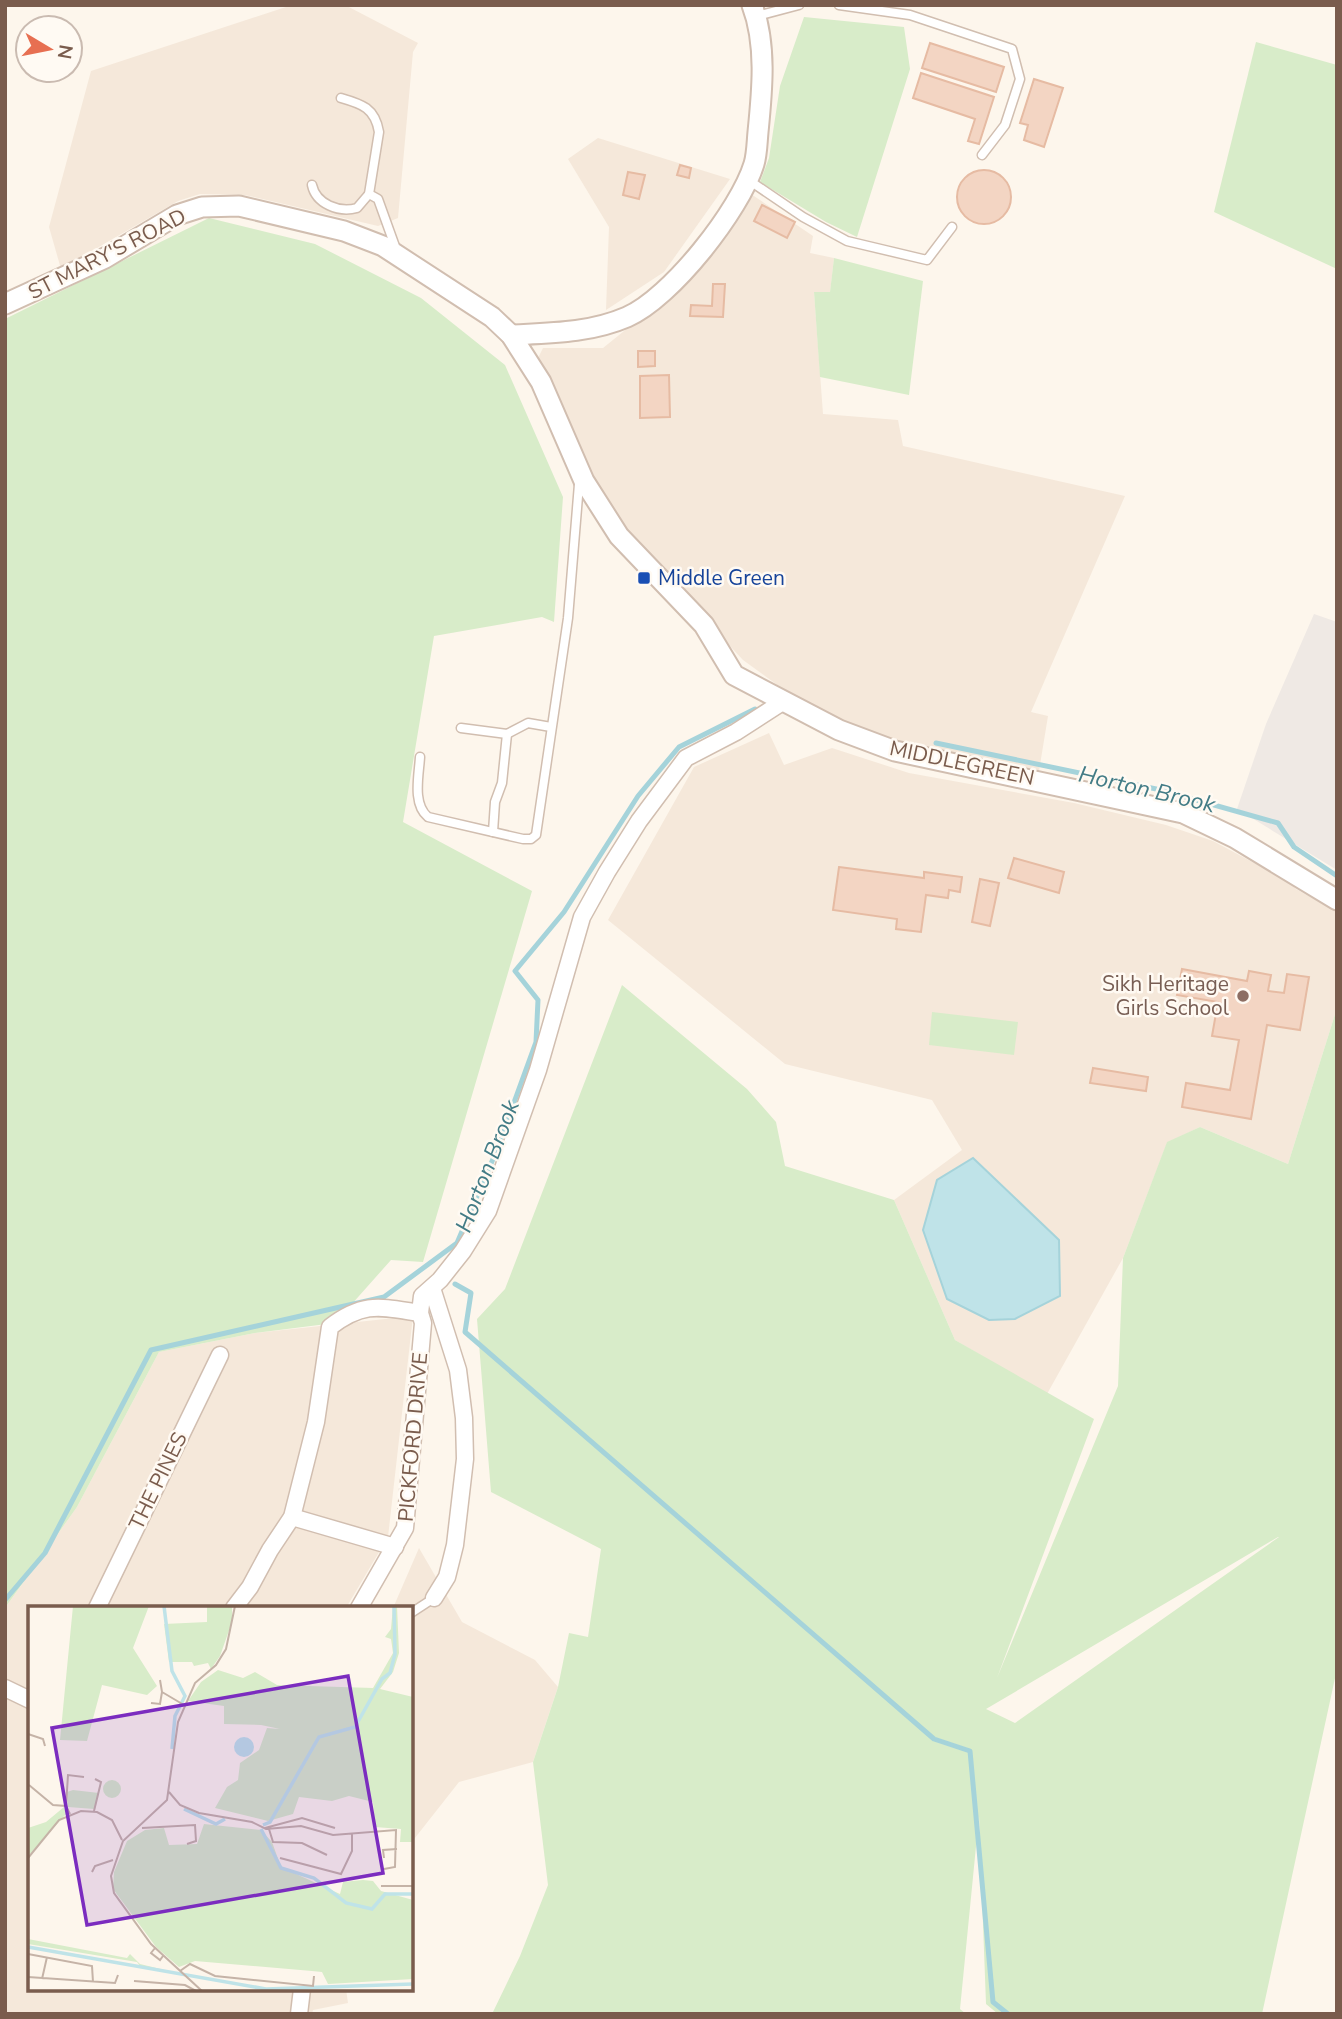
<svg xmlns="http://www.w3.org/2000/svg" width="1342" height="2019" viewBox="0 0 1342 2019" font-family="'Nunito Sans',sans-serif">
	<rect width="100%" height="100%" fill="#fdf6ec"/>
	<g fill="#f5e8da">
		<polygon points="292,5 345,5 418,43 413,52 398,218 378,226 245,195 200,194 178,201 61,269 49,227 91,71"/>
		<polygon points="598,138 730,179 664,272 606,310 609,227 568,159"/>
		<polygon points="748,192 813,236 810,253 834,258 830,293 814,292 823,414 898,420 903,446 1125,496 1031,712 1048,716 1039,771 942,750 889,746 824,719 743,660 630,539 606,503 545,385 537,360 543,348 603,348 676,289"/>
		<polygon points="769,733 784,765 832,748 909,773 1074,803 1166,825 1213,841 1288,881 1296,889 1337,912 1337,1008 1288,1164 1200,1127 1167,1143 1123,1258 1047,1394 955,1340 894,1200 962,1150 932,1100 785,1064 608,920 694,767"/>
		<polygon points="413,1316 388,1537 346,1608 30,1608 30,1989 346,1989 348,2003 313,2010 312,2014 5,2014 5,1608 77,1507 159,1352 255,1333"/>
		<polygon points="419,1548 462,1622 535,1660 558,1687 533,1762 459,1782 411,1843 411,1608 393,1608"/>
	</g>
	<polygon fill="#efe9e4" points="1314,614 1337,622 1337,870 1237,809 1266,724"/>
	<g fill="#d8ecc9" fill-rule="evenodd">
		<polygon points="804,17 904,27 910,69 857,237 826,222 760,182 769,158 780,86"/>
		<polygon points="1256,42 1337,65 1337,269 1214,212"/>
		<polygon points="209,218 315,244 421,298 505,365 563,497 554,622 542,617 434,636 403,822 532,891 423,1262 391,1260 335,1323 255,1333 159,1352 77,1507 5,1608 5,319"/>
		<polygon points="834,258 923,281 909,395 820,377 814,292 830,292"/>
		<path d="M622 985 747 1089 776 1122 785 1166 894 1200 955 1340 1094 1419 997 1678 1118 1386 1123 1258 1167 1142 1200 1127 1288 1164 1337 1008V1669L1262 2014H998L986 2004 979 1816 960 2009 966 2014H492L520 1956 548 1885 533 1762 558 1687 569 1633 588 1637 601 1549 491 1492 477 1319 505 1289ZM1279 1537 1015 1723 986 1709 1278 1537Z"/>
		<polygon points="932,1012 1018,1022 1014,1055 929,1045"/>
	</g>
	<polygon fill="#bfe3e8" stroke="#a5d3da" stroke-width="2" points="973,1158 1059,1240 1060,1296 1015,1319 989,1320 947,1299 923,1230 937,1180"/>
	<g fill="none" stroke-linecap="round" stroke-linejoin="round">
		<g stroke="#a5d3da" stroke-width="5">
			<polyline points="936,743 1161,790 1278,823 1294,847 1337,876"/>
			<polyline points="455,1284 471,1293 465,1332 934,1739 970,1751 993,2002 1008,2014"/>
			<polyline points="5,1600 45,1553 151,1350 384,1297 457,1243 496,1152 536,1042 538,1000 515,971 564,912 638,796 679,747 755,709"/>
		</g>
	</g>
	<g fill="#f3d5c3" stroke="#e6bba3" stroke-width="2">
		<polygon points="930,43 1004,67 996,92 922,68"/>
		<polygon points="921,73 994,97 979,144 968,141 975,119 913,98"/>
		<polygon points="1034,79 1063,88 1044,147 1024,140 1028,125 1020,123"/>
		<polygon points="680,165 691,168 689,178 677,175"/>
		<circle cx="984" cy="197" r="27"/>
		<polygon points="628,172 645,175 639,199 623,195"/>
		<polygon points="762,205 795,222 787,238 754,221"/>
		<polygon points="713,284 725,284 723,317 690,316 691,305 712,306"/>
		<polygon points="638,351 655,351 655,366 638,367"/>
		<polygon points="669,375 670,417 640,418 640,376"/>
		<polygon points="1014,858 1064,872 1059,893 1008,878"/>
		<polygon points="839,867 924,878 924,872 962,877 960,892 949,890 948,898 926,895 921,932 896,929 897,919 833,910"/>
		<polygon points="980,879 999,883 990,926 972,922"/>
		<polygon points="1182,969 1247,981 1249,971 1271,975 1268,991 1284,993 1287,974 1309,977 1300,1030 1267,1025 1251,1119 1182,1107 1186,1083 1230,1090 1239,1040 1212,1036 1218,1002 1177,995"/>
		<polygon points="1093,1068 1148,1077 1146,1091 1090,1083"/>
	</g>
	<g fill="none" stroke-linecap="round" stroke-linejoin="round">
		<defs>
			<g id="service">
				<polyline points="839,5 910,15 1012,49 1020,79 1005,125 982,155"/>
				<polyline points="757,16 799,5"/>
				<path d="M341 98C362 104 375 108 379 132L369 194 378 199 396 249"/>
				<polyline points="747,179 803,217 847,241 927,260 952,227"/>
				<path d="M312 185C316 204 339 213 357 208L369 194"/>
				<polyline points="461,728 507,734 528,723 551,727"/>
				<path d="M420 757C419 775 412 804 428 817L523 839H531L536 835 568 618 579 484"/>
				<polyline points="493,832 495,802 502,783 507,734"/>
				<polyline points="411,1613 434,1598"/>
			</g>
			<g id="minor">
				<polyline points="432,1288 458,1370 464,1418 465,1459 455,1545 447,1577 434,1598"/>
				<polyline points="292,1517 395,1547"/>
				<polyline points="97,1608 220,1355"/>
				<path d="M234 1608 250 1587 270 1550 292 1517 316 1422 330 1327C364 1301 380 1307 420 1313"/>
				<polyline points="359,1608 405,1528 423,1323 420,1313 422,1296 440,1280 463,1251 488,1211 538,1070 582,917 607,872 639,821 686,758 736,732 784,701"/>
				<polyline points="5,1688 30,1700"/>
				<polyline points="299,2014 302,1989"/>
			</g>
			<g id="tertiary">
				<polyline points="5,304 105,258 177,215 202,207 239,206 344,231 383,246 492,317 511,335 541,382 584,481 619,536 704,625 734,675 839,730 895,751 1183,813 1235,838 1337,900"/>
				<path d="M511 335C551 333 590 333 627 317 671 298 740 210 754 164 757 154 757 142 758 132 762 92 767 44 752 5"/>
			</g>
		</defs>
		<use href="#service" stroke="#d1beb0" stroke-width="11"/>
		<use href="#minor" stroke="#d1beb0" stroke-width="19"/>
		<use href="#tertiary" stroke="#d1beb0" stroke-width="23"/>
		<use href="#service" stroke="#fff" stroke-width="8"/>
		<use href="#minor" stroke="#fff" stroke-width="16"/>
		<use href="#tertiary" stroke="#fff" stroke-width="19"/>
	</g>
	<rect fill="#1a4fb4" stroke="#fffaf3" stroke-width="2.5" x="637" y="571" width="14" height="14" rx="3.5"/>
	<circle fill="#8d6e63" stroke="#fffaf3" stroke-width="2.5" cx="1243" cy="996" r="7"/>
	<g text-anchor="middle" stroke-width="5" stroke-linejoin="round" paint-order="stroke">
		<g font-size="21" fill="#7a5c4d" stroke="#fffaf3">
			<text transform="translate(107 254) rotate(-27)" y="7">ST MARY'S ROAD</text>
			<text transform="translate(962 763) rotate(12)" y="7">MIDDLEGREEN</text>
			<text transform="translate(413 1437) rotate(-85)" y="7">PICKFORD DRIVE</text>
			<text transform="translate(158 1481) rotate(-64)" y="7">THE PINES</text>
		</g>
		<g font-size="21" fill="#164399" stroke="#fffaf3" text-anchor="start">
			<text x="658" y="585">Middle Green</text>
		</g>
		<g font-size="21" fill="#785e54" stroke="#fffaf3" text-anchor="end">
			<text x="1229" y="991">Sikh Heritage<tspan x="1229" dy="24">Girls School</tspan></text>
		</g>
		<g font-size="23" font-style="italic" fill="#437c86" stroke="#fffaf3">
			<text transform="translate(1147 789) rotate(13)" y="8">Horton Brook</text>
			<text transform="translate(487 1166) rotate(-69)" y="8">Horton Brook</text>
		</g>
	</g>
	<g transform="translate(28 1606)">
		<rect width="385" height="385" fill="#fdf6ec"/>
		<path d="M45 0H121L105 42 129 80 119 89 74 79 59 135 32 134ZM179 0H204V16L192 50 183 63 180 57 166 60 164 56H141L136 18 179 16ZM365 0H369L371 47 365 66 352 83 385 91V236H372L373 223 347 221 345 196 321 190 304 195 271 191 265 208 240 215 187 202 199 181 210 174 212 157 231 144 239 122 252 123 233 119 196 118V100L160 95 173 76 190 64 215 72 227 66 249 79 345 82 365 47 363 33 357 31 363 23ZM75 183a9 9 0 1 1 18 0a9 9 0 1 1-18 0ZM45 184 71 187 66 203 40 201 39 186ZM36 201 38 208 0 250V222L18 216ZM176 218 233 224 244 236 253 261 312 288 315 276 335 274 345 275 353 285 385 294V373L300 378 294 366 284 365 167 355 151 361 128 341 85 283 86 266 99 235 117 224 136 222 141 239 169 238ZM0 333 99 352 102 348 112 358 153 368 112 360 109 356 0 338Z" fill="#d8ecc9"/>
		<path d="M206 141a10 10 0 1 1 20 0a10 10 0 1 1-20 0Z" fill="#bfe3e8"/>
		<path fill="none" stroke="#bfe3e8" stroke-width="3.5" d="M136 0 144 65 157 90 147 110 144 143M156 203 188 218 197 213M235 219 242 216 291 131 327 121 354 73 362 67 367 48 366 0M233 223 253 262 286 272 318 297 344 303 357 288H385M0 341 238 383 385 378"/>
		<path fill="none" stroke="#c5b3a7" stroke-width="2" d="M132 74 134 86 156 99M123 97 132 98 134 86M0 128 15 133 17 140M1 179 25 199 38 200 42 208M141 186 152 199 171 207 224 216 238 223 273 220 305 229 368 224 367 261 356 263M38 200 40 169 56 171M66 205 73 176 67 173M114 222 167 219 168 235 159 238M237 222 274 212 307 222M241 223 245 236 274 237 299 249M0 252 31 214 53 205 69 206 84 214 94 234M252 252 313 268 324 245V227M356 252 355 244 369 243M64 266 67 260 85 254M353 280H385M127 342 123 347 132 354 135 350M0 348 64 360 65 376M152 365 162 358 187 370 285 380 286 370M0 371 87 377 90 369M14 373 19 351M106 375 157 379 168 385M174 385 123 338 86 287 83 270 95 235 139 194 150 116 167 77 188 59 198 43 207 0"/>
		<path fill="#7b2cbf" fill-opacity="0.15" stroke="#7b2cbf" stroke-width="3.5" d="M320 70 355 267 59 319 24 122Z"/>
		<rect width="385" height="385" fill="none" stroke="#7a5c4d" stroke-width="3.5"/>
	</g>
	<rect width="1342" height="2019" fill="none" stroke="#7a5c4d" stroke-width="14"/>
	<g transform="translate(49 49) rotate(100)"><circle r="33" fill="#fffaf3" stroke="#cabbb1" stroke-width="2"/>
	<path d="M0-5L12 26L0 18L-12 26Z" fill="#e76f51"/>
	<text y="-10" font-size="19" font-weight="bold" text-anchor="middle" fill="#7a5c4d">N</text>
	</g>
</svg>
